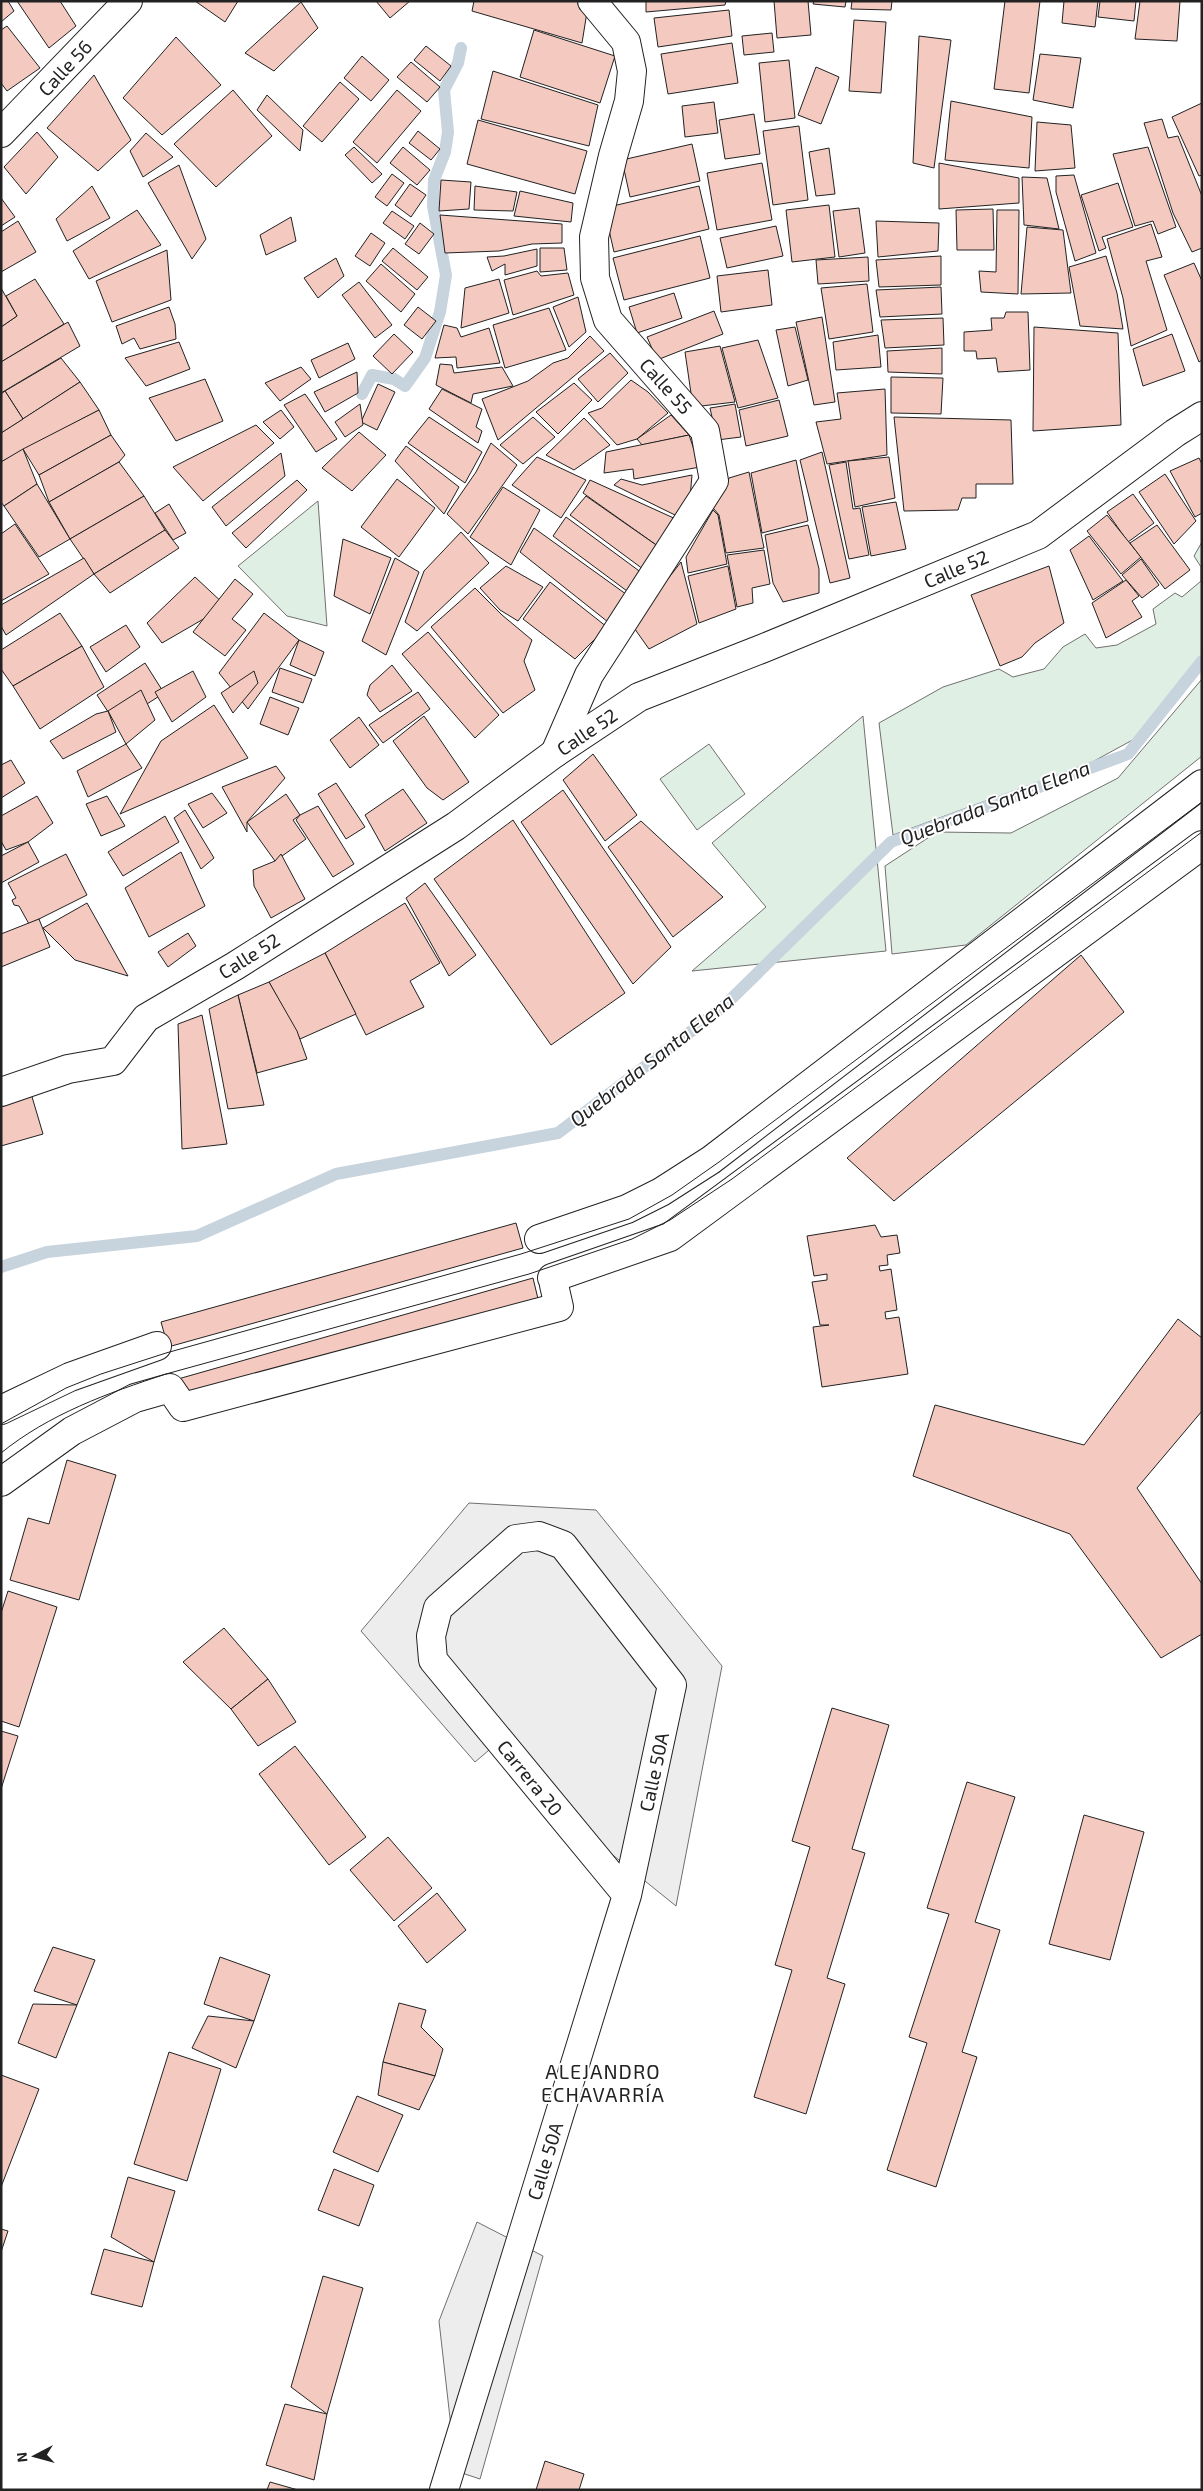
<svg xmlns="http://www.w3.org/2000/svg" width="1203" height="2491" viewBox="0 0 1203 2491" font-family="'Exo 2',sans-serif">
	<rect width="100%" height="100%" fill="#fff"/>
	<g fill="#e0efe3" stroke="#6f6f6f">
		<polygon points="318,501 327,626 287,616 238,566"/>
		<polygon points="1202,542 1202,656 1181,679 1138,737 1074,772 991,799 893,835 879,723 943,687 999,669 1013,677 1044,669 1063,647 1085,634 1096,648 1117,645 1156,624 1153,609 1175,593 1182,597 1201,581 1201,567 1194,556"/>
		<polygon points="1202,679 1202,756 966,945 892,954 885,866 937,832 1011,833 1118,778"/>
		<polygon points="863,716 886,951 692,971 766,907 712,843"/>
		<polygon points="709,744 745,794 697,830 660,779"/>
	</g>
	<g fill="#ededed" stroke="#6f6f6f">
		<polygon points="469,1503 596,1510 722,1666 676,1906 588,1835 509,1733 475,1762 361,1631"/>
		<polygon points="477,2222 543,2256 480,2479 456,2471 439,2321"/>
	</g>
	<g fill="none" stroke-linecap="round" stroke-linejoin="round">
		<g stroke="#c7d3dd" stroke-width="12">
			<polyline points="362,394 372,375 394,379 405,386 425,358 440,312 446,275 433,206 434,180 445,152 448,132 444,90 458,63 461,48"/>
			<polyline points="1,1267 47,1252 197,1236 336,1174 558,1133 723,1007 891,842 1128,754 1202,661"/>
		</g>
	</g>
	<g fill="#f3c9c0" stroke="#222">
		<polygon points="1,1 8,1 14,11 1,22"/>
		<polygon points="17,1 60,1 76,26 49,48"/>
		<polygon points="195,1 238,1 225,22"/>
		<polygon points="376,1 410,1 390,18"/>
		<polygon points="474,1 580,1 587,12 582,43 472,11"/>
		<polygon points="646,1 726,1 725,5 646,12"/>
		<polygon points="774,1 808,1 811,35 777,38"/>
		<polygon points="814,1 846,1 845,7 813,4"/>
		<polygon points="852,1 892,1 891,10 851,9"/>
		<polygon points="1005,1 1040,1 1029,93 994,89"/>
		<polygon points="1064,1 1098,1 1095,27 1062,23"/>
		<polygon points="1100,1 1136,1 1134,21 1098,17"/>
		<polygon points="1140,1 1180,1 1177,41 1135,39"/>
		<polygon points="301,2 318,28 274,71 245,53"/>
		<polygon points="729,10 732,36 658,47 654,18"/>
		<polygon points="854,20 886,22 881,93 849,91"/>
		<polygon points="7,26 40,68 7,91 1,83 1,30"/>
		<polygon points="534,30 615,56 600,103 520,77"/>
		<polygon points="772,33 774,52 744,55 742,36"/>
		<polygon points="919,36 951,40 934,168 913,163"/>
		<polygon points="176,37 221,85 162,135 123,98"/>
		<polygon points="732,43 738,83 668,94 661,54"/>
		<polygon points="426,46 451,66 440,81 414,60"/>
		<polygon points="1040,54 1081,58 1073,108 1033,100"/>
		<polygon points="362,56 389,80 371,101 344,78"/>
		<polygon points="789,60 795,118 765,122 759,63"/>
		<polygon points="411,62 440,87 427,102 397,77"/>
		<polygon points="816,67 839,77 821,124 798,115"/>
		<polygon points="493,71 598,105 589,146 481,119"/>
		<polygon points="94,75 131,140 98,171 47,128"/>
		<polygon points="340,82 359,99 322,142 303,126"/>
		<polygon points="233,90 272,136 216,187 174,144"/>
		<polygon points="397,90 421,111 377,163 353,142"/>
		<polygon points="267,95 303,130 300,151 257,110"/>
		<polygon points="951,101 1032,117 1029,168 945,160"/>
		<polygon points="714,102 718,133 685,137 682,106"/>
		<polygon points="1202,103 1202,175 1199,176 1172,117"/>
		<polygon points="754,114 760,154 725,159 719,120"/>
		<polygon points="1162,119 1168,138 1178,136 1202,196 1202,248 1192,252 1173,213 1144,123"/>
		<polygon points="478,120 587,151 575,194 467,164"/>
		<polygon points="1037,122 1071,125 1075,168 1035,171"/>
		<polygon points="799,126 808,200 773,205 763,131"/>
		<polygon points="418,131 440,149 431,160 409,143"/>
		<polygon points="37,132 58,157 26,194 4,167"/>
		<polygon points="146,133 173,157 143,177 130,151"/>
		<polygon points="692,144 700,181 630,197 622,160"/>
		<polygon points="354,147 382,174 372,183 345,155"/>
		<polygon points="403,147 430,170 417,185 390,163"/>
		<polygon points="1148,147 1176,227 1158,234 1153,221 1135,226 1113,154"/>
		<polygon points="829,148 835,194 816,196 809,152"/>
		<polygon points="762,163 772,220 717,230 707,173"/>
		<polygon points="939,163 1019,178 1019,203 939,209"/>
		<polygon points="179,165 206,239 192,259 148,183"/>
		<polygon points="392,174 404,183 387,206 375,197"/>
		<polygon points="1074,175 1096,253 1075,261 1056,192 1056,176"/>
		<polygon points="1022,177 1047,178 1059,229 1024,225"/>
		<polygon points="441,180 471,182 469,209 439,211"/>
		<polygon points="1118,183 1133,227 1102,237 1106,248 1099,251 1081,195"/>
		<polygon points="410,184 426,195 411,217 395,205"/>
		<polygon points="92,186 110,218 67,241 56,219"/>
		<polygon points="475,186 517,192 513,211 474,210"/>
		<polygon points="699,186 709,229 614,252 604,208"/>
		<polygon points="520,191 573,203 571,222 514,216"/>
		<polygon points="1,198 15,217 1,226"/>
		<polygon points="829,205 835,257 792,262 786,210"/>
		<polygon points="859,208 865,253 839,257 833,211"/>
		<polygon points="993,209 994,250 957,250 956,210"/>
		<polygon points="137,210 161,245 89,279 73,251"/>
		<polygon points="997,210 1019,210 1018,294 981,292 979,271 996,272"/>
		<polygon points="392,211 414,226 405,239 383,223"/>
		<polygon points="440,215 562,224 562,243 532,244 499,251 445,253"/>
		<polygon points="291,217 296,241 266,255 260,235"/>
		<polygon points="18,221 36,252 1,272 1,232"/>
		<polygon points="876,221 939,223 938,251 878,257"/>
		<polygon points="420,223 434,234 419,254 405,244"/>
		<polygon points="1151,224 1162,257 1146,261 1167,330 1131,346 1123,298 1107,239"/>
		<polygon points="776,226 783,256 727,268 720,238"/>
		<polygon points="1027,227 1063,230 1071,293 1021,294"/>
		<polygon points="371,233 385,243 370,266 355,256"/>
		<polygon points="700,236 710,278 624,300 613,258"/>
		<polygon points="393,248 428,277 417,290 382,261"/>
		<polygon points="540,248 564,248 567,270 540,272"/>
		<polygon points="537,249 537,266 505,275 505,264 492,271 487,257 504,256"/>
		<polygon points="167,250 171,300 112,322 96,281"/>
		<polygon points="941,256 941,285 879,287 876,260"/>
		<polygon points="1106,256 1117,293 1123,329 1080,326 1069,267"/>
		<polygon points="868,257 869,281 818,284 816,260"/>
		<polygon points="336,258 344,276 318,298 304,278"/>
		<polygon points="1194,263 1202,281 1202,360 1199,362 1164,275"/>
		<polygon points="381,264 415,294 401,312 366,281"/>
		<polygon points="768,270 772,305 721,312 717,276"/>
		<polygon points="537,271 541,276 568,273 574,295 513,315 504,280"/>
		<polygon points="35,279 64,324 1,362 1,327 17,316 6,296"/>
		<polygon points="499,279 509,313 461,328 465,288"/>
		<polygon points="359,282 392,325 375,338 342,295"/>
		<polygon points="867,284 873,332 829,339 821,288"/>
		<polygon points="941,287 942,314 880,317 876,290"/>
		<polygon points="1,288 17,316 1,327"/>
		<polygon points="674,293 682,318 637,333 629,307"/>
		<polygon points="578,297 586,332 569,347 553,307"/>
		<polygon points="169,307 175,324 176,339 140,349 134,338 122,344 116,326"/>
		<polygon points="418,307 436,321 422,339 404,325"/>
		<polygon points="549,308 566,350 505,368 493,325"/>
		<polygon points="714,311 723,334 657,360 647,337"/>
		<polygon points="1006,312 1028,312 1030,370 998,372 996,358 977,359 976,351 964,351 964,332 992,330 991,318 1004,318"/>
		<polygon points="822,317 835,402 814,405 796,322"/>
		<polygon points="943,318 944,345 885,348 881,320"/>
		<polygon points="68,322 80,346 1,393 1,362"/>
		<polygon points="444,325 457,328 461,337 489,328 500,363 457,368 456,357 435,358"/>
		<polygon points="795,327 808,380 788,386 776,330"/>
		<polygon points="1034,327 1118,333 1121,425 1033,431"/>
		<polygon points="394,334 413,352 392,374 373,356"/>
		<polygon points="1172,334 1185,371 1143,386 1133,349"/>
		<polygon points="878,335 881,367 836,370 833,342"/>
		<polygon points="590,336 604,351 498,440 482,399 528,381 553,363 568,358"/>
		<polygon points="758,340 778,398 738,408 722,348"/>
		<polygon points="179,342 190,369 146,386 125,358"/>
		<polygon points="348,343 355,359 319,378 311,360"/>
		<polygon points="720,346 735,402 693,407 685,352"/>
		<polygon points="942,348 942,374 888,372 887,351"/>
		<polygon points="610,353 628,373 598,402 578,379"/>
		<polygon points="61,358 80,382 23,419 5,391"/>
		<polygon points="440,364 452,365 454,373 502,367 513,386 473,394 471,403 436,385"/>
		<polygon points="301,367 311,379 280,401 265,383"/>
		<polygon points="357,372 358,393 325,412 314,392"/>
		<polygon points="891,377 943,378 941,414 891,413"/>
		<polygon points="205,379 223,421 176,441 149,398"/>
		<polygon points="631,380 648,392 668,413 637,439 617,445 588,413 602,408"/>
		<polygon points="80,382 99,410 1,462 1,433"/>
		<polygon points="574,383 592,400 558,434 536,412"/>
		<polygon points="378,384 395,392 377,430 361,422"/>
		<polygon points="442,389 482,409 476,427 482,431 478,443 429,409"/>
		<polygon points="885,389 887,455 827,464 816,422 841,419 837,393"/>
		<polygon points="5,391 23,419 1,433 1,394"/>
		<polygon points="305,394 337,439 316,452 284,405"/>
		<polygon points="779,400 788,436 746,446 739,410"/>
		<polygon points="360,404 363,425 345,437 335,422"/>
		<polygon points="735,404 741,437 717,440 710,408"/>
		<polygon points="99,410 111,435 39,475 23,449"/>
		<polygon points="281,410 294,427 280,439 263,422"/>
		<polygon points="671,415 689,435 642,445 637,439"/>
		<polygon points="429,417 482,452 465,483 408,443"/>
		<polygon points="533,417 555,437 523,464 500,445"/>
		<polygon points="894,417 1011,420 1013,484 976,484 976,498 962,498 958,510 904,511"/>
		<polygon points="584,418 610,445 574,470 546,455"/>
		<polygon points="256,425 274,443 203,501 173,467"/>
		<polygon points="359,432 386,455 352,491 322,468"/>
		<polygon points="111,435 125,455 119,462 49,502 39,475"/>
		<polygon points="689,435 700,467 634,479 633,469 604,473 606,452"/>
		<polygon points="491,443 517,465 468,534 447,514 476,472"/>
		<polygon points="406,446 459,487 444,514 395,461"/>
		<polygon points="23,449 37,484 4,506 1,502 1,462"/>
		<polygon points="822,452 850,578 830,583 800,460"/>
		<polygon points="281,453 285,476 226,526 212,507"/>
		<polygon points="537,457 586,480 561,518 512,485"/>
		<polygon points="889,457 895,498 855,507 848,461"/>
		<polygon points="1199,458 1202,464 1202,513 1195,517 1170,471"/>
		<polygon points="796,460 808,521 762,533 751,473"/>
		<polygon points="119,462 144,496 70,539 49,502"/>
		<polygon points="846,462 853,509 860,508 869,555 849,559 829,465"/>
		<polygon points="749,472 764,548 726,553 719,515 709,503 722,491 729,478"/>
		<polygon points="1165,474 1196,521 1174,544 1139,492"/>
		<polygon points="692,475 690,498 679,517 614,485 621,479 642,485"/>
		<polygon points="397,479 435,508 399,557 361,527"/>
		<polygon points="297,480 307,490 246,548 232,533"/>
		<polygon points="590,480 678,520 662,549 583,493"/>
		<polygon points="37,484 70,539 39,557 4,506"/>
		<polygon points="503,487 540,510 511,565 470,537"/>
		<polygon points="1133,494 1154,523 1128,542 1107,512"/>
		<polygon points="144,496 165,530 94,574 70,539"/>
		<polygon points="586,496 662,549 647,572 570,515"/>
		<polygon points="896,502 906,549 871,556 862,507"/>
		<polygon points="169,504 186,533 173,540 155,513"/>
		<polygon points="713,510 718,515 727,564 688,573 686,557"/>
		<polygon points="1107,515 1141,557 1121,574 1087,531"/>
		<polygon points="566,517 646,576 631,594 553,536"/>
		<polygon points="15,524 49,574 1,601 1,534"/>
		<polygon points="808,525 819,569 819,593 783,602 773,583 765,535"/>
		<polygon points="1157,525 1190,570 1165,589 1130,543"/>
		<polygon points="534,528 630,597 608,622 520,552"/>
		<polygon points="165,530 179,548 110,593 94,574"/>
		<polygon points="461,532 489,563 417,631 405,622 424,571"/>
		<polygon points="1089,536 1123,581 1093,600 1070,550"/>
		<polygon points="343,539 391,558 370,614 334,596"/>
		<polygon points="764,550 770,584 752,588 753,603 737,607 727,555"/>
		<polygon points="84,558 94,574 6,635 1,626 1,605"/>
		<polygon points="395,558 419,572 386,655 362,641"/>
		<polygon points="1141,559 1159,585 1142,598 1122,575"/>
		<polygon points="681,562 697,624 649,649 632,625"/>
		<polygon points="506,566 543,587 518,621 500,610 480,588"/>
		<polygon points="728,566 736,609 699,623 688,576"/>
		<polygon points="1049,566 1064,623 1035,643 1022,657 1000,666 971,595"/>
		<polygon points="195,577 226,606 162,643 147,623"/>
		<polygon points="235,579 253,594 232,619 246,630 225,656 193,632"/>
		<polygon points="1126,580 1139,596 1132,601 1142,617 1106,638 1092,603"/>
		<polygon points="550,582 607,627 575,659 523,619"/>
		<polygon points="475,588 502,615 532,640 524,661 535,690 503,713 431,627"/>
		<polygon points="60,613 82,646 13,686 1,669 1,650"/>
		<polygon points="264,613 299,640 248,709 219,673"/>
		<polygon points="126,625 140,647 106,672 90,647"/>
		<polygon points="428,632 499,715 475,738 402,654"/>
		<polygon points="299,640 324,652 315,676 290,665"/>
		<polygon points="82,646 104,687 40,729 13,686"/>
		<polygon points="145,663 164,693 116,724 97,695"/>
		<polygon points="392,665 412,691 380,712 367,695 370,685"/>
		<polygon points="280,668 312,679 303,703 272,692"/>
		<polygon points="193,671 206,697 172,722 155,692"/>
		<polygon points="254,671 258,683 233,713 221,693"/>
		<polygon points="141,690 155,720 126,744 108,711"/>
		<polygon points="418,692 430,709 383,743 369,725"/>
		<polygon points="270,697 299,708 288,735 260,724"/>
		<polygon points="214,705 248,758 120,814 161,741"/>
		<polygon points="108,711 116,732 63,759 50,741 96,714"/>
		<polygon points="424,716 469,782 443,800 427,788 393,741"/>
		<polygon points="359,717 379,745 350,768 330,740"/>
		<polygon points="126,744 142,768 88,797 77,771"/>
		<polygon points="593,754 637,815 605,841 563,780"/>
		<polygon points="11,760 25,783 1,798 1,765"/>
		<polygon points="276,766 285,778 247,822 247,832 222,787"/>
		<polygon points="336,783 365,827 346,839 318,794"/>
		<polygon points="403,789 427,823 385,851 365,815"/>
		<polygon points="563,790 671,947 633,984 521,822"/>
		<polygon points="212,793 227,813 203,828 188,804"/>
		<polygon points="286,794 300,815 293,820 306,839 275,861 247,822"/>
		<polygon points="37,796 53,823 28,842 6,850 1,841 1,816"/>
		<polygon points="107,796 125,826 101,836 86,804"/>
		<polygon points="318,806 354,864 333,877 296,820 300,815"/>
		<polygon points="185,810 214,858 201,869 174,818"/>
		<polygon points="165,816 179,842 123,876 108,852"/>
		<polygon points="513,820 625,993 551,1045 434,879"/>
		<polygon points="641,821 723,897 673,937 608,847"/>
		<polygon points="28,842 39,862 1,883 1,856"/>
		<polygon points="181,852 205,906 149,937 125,888"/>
		<polygon points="66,854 87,895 29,924 19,906 14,905 12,900 16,898 8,883"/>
		<polygon points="281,854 305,899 271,918 254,886 253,870 275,861"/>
		<polygon points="425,883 476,955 449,976 406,898"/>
		<polygon points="87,903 128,976 75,960 43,928"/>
		<polygon points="405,903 440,963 410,981 424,1007 366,1035 325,953"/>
		<polygon points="39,919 50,947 1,967 1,934"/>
		<polygon points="188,933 196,946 168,967 158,952"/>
		<polygon points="325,953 356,1014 300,1039 269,982"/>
		<polygon points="1081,955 1124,1012 894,1201 847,1158"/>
		<polygon points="269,982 297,1031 307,1059 257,1073 238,995"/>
		<polygon points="238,995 264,1105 228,1109 209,1009"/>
		<polygon points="202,1015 227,1144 182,1149 178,1024"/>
		<polygon points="30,1090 43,1134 1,1146 1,1099"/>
		<polygon points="516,1223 523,1248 168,1347 161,1322"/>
		<polygon points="875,1225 881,1237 897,1235 900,1253 887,1255 888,1265 879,1266 880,1271 891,1269 897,1310 885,1312 886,1319 899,1317 908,1374 822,1387 813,1327 829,1325 820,1325 812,1282 827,1280 827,1274 814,1276 807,1236"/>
		<polygon points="533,1278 539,1303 184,1398 178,1379"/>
		<polygon points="1178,1319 1202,1338 1202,1411 1137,1488 1202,1584 1202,1634 1161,1658 1070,1534 913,1476 935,1405 1084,1445"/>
		<polygon points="67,1460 116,1475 79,1600 10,1580 28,1518 49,1524"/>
		<polygon points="8,1591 57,1607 19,1727 1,1721 1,1613"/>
		<polygon points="224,1628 268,1679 231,1709 183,1662"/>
		<polygon points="268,1679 296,1722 258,1746 231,1709"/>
		<polygon points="832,1708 889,1725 852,1849 865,1853 827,1978 845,1984 806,2114 754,2097 792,1970 775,1965 810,1847 792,1841"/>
		<polygon points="1,1731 18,1736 1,1789"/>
		<polygon points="295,1746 366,1837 329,1865 259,1774"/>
		<polygon points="967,1782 1015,1797 975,1922 1000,1930 962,2052 977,2057 936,2187 887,2170 927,2043 909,2037 949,1914 927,1908"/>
		<polygon points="1084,1815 1144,1832 1110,1960 1049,1944"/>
		<polygon points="388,1837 432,1888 394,1921 350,1870"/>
		<polygon points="437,1893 466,1930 427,1963 398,1926"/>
		<polygon points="53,1947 95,1960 77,2005 34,1991"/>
		<polygon points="220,1957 270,1975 254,2021 204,2004"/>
		<polygon points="399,2003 426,2010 421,2027 443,2049 435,2076 383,2062"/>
		<polygon points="33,2004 77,2005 56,2058 18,2043"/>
		<polygon points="208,2016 254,2021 236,2068 192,2048"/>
		<polygon points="169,2052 221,2069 187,2181 134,2164"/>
		<polygon points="383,2062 435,2076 419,2110 378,2095"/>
		<polygon points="1,2075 39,2089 1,2187"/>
		<polygon points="357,2096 403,2115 378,2172 333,2152"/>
		<polygon points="334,2169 374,2185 359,2226 318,2210"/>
		<polygon points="128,2177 175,2191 154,2262 111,2237"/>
		<polygon points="1,2229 8,2231 1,2252"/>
		<polygon points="104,2249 154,2262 142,2307 91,2294"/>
		<polygon points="323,2276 363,2288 327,2414 291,2387"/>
		<polygon points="285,2404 327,2414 314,2480 266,2465"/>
		<polygon points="545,2461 584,2474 579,2490 536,2490"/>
		<polygon points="270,2482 298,2490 267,2490"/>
	</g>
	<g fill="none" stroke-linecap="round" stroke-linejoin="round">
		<defs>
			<g id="pedestrian">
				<polyline points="539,1239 627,1209 661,1192 711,1160 1202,784"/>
				<polyline points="552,1278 670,1237 1202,845"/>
				<polyline points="1,1410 70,1377 157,1346"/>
				<polyline points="1,1482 72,1431 135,1398 170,1388 183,1407 559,1307 554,1285"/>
			</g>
			<g id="minor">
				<polyline points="1,133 128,1"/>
				<polyline points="444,2490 627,1895 672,1685 563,1545 539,1536 516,1539 438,1608 431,1636 433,1660 627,1895"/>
			</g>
			<g id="tertiary">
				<polyline points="555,753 589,675 714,481 705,431 608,320 595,278 594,237 613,156 629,101 632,71 626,42 592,1"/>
				<polyline points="1,1092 68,1069 113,1061 146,1018 235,966 456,826 555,753 639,697 764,648 1038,535 1175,433 1202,416"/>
			</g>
		</defs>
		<use href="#pedestrian" stroke="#222" stroke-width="30"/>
		<use href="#minor" stroke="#222" stroke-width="30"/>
		<use href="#tertiary" stroke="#222" stroke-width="30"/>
		<use href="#pedestrian" stroke="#fff" stroke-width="28"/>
		<use href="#minor" stroke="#fff" stroke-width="28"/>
		<use href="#tertiary" stroke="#fff" stroke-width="28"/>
		<g stroke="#222" stroke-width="1">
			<polyline points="1,1424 66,1388 101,1374 166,1353 521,1254 629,1219 672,1195 719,1162 1202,802"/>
			<path d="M1 1453C49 1414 108 1393 166 1374L529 1274 632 1239 670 1220 732 1179 1202 832"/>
		</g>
	</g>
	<g text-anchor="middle" stroke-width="4" stroke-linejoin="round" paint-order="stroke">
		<g font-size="19" fill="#222" stroke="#fff">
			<text transform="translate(65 68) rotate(-47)" y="7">Calle 56</text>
			<text transform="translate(666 386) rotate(48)" y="7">Calle 55</text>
			<text transform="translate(956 569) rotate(-23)" y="7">Calle 52</text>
			<text transform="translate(587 732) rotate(-34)" y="7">Calle 52</text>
			<text transform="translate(249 956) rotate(-32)" y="7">Calle 52</text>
			<text transform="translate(654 1772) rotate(-78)" y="7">Calle 50A</text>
			<text transform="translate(530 1778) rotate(51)" y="7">Carrera 20</text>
			<text transform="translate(545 2161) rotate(-73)" y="7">Calle 50A</text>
		</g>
		<g font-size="20" font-style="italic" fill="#222" stroke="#fff">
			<text transform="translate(995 803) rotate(-21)" y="7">Quebrada Santa Elena</text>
			<text transform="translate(652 1060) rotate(-38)" y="7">Quebrada Santa Elena</text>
		</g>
		<g font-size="20" letter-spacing="1" fill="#222" stroke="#fff">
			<text x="603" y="2079">ALEJANDRO<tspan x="603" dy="23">ECHAVARRÍA</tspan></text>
		</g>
	</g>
	<rect width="1203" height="2491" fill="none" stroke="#222222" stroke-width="5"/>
	<g transform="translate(35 2456) rotate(264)" stroke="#ffffff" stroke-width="4" paint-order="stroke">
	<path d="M0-4L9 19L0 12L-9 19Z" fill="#222222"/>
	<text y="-8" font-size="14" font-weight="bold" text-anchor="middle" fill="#222222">N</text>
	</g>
</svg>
